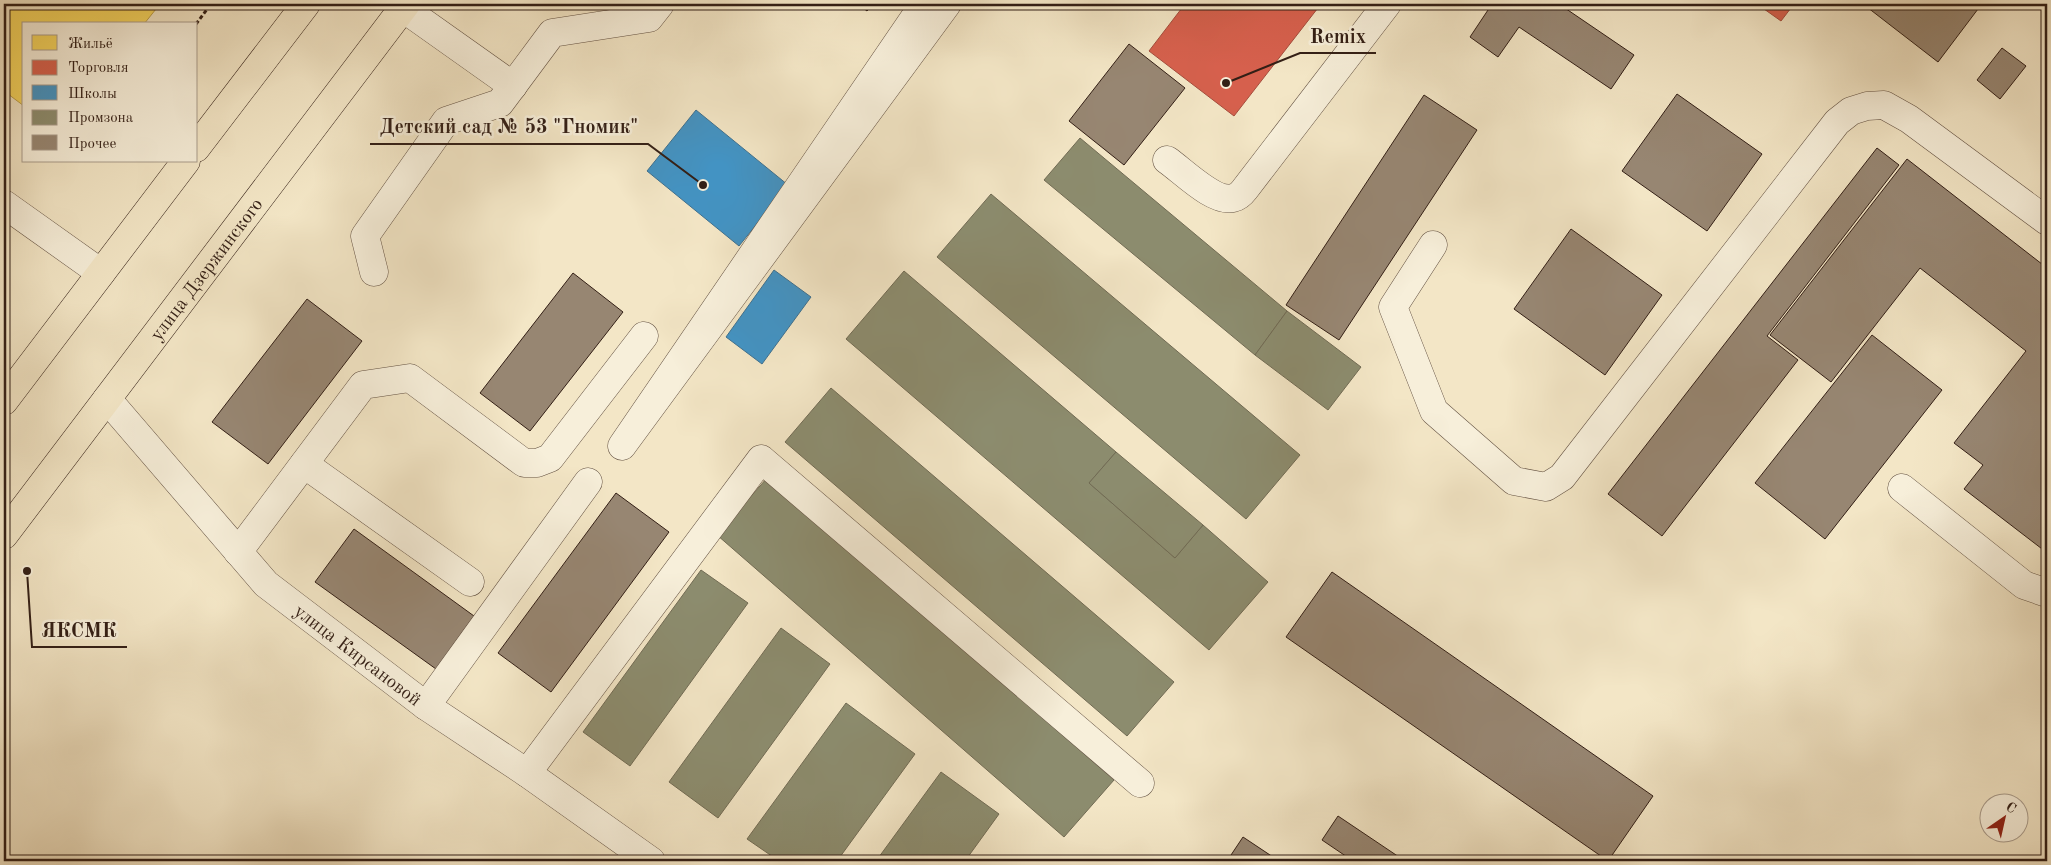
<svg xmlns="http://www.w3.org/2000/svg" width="2051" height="865" viewBox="0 0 2051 865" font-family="'Old Standard TT',serif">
	<rect width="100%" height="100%" fill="#f3e6c6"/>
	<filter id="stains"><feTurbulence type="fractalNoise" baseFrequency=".004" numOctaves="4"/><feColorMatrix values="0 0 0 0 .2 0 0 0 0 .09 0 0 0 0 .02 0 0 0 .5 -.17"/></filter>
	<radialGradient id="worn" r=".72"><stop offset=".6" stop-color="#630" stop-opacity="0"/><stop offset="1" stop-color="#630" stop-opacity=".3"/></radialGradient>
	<polygon fill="#f6d55c" stroke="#bc9e47" points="4,4 160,4 144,24 24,24 24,106 4,91"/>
	<g fill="#d6604d" stroke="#a54c3c">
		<polygon points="1185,4 1321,4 1234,116 1149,51"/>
		<polygon points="1757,4 1794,4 1781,21"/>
	</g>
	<g fill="#4393c3" stroke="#3e708f">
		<polygon points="696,110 788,185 739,246 647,171"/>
		<polygon points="774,270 811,297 762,364 726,337"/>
	</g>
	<g fill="#8c8c6e" stroke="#716b54">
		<polygon points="1080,138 1287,311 1255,355 1044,180"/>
		<polygon points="991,194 1300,455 1246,519 937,257"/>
		<polygon points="904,271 1116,452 1089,483 1175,558 1203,525 1268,582 1209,650 846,339"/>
		<polygon points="1287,311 1361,367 1328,410 1255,355"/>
		<polygon points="831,388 1174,682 1127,736 785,442"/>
		<polygon points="1116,452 1203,525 1175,558 1089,483"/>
		<polygon points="767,478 1114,780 1064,837 717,535"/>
		<polygon points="701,570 748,603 630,766 583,732"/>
		<polygon points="781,628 830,664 718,818 669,782"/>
		<polygon points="846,703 915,754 837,861 779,861 747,839"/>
		<polygon points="941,772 999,814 965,861 876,861"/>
	</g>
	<g fill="#978672" stroke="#331f16">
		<polygon points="608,4 630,4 622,14"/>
		<polygon points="858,4 873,4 867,11"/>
		<polygon points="1492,4 1559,4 1634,55 1611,89 1519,27 1498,57 1470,37"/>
		<polygon points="1863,4 1979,4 1981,5 1938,62"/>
		<polygon points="1129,44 1185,88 1124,165 1069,121"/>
		<polygon points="2002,48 2026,66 2000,99 1977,80"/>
		<polygon points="1677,94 1762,154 1707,231 1622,171"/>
		<polygon points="1424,95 1477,130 1339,340 1286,305"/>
		<polygon points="1877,148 1899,165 1767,336 1798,360 1662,536 1608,494"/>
		<polygon points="1907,159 2047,268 2046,552 1964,489 1983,465 1954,443 2026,351 1920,268 1831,382 1770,335"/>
		<polygon points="1571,229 1662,295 1605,375 1514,309"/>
		<polygon points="573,273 623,312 530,431 480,393"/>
		<polygon points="307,299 362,341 268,464 212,422"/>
		<polygon points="1872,335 1942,390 1825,539 1755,483"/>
		<polygon points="616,493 669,532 551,692 498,653"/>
		<polygon points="354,529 474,616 436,669 315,582"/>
		<polygon points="1332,572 1653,796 1608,861 1286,637"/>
		<polygon points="1338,816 1405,861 1353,861 1322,840"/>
		<polygon points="1243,837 1279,861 1227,861"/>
	</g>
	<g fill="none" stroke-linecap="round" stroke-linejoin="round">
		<defs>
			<g id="minor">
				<polyline points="924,4 622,446 947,4"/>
				<polyline points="403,8 513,86"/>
				<path d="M1167 160C1183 171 1214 203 1233 198 1238 197 1242 193 1245 189L1387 4"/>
				<polyline points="4,204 101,273"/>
				<polyline points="1433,245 1393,307 1434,411 1514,481 1546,487 1562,477 1837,122 1851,111 1867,106 1884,105 1909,119 2047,221"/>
				<polyline points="374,272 365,236 446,121 500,103 552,33 649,18 660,4"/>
				<path id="s1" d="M107 399 266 584 426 706 527 773 651 861"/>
				<polyline points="304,464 470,582"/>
				<polyline points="1902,488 2024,585 2044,592 2047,590"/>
				<polyline points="238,552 363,385 410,378 524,463 537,463 550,458 644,336"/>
				<polyline points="426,706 588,482"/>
				<polyline points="527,773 761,459 1140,783"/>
			</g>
			<g id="major">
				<polyline points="196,148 306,4"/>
				<polyline points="4,401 186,161"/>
				<path id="s2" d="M4 535 406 4"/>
			</g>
		</defs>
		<use href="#minor" stroke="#635142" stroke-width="29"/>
		<use href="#major" stroke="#331f16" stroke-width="29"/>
		<polyline stroke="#331f16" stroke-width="3" stroke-dasharray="4 2.5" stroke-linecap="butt" points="196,24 211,4"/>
		<use href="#minor" stroke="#f7efda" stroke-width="28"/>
		<use href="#major" stroke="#f3e6c6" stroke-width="28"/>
	</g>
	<g text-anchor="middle" stroke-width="5" stroke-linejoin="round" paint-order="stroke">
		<g font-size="19" fill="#331f16" stroke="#f7efda">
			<text dy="7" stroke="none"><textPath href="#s2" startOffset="334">улица Дзержинского</textPath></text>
			<text dy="7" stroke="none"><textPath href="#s1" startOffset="360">улица Кирсановой</textPath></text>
		</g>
	</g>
	<path fill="none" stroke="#331f16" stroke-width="2" d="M1226 83L1300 53H1376M703 185L648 144H370M27 571L32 647H127"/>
	<g fill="#331f16" stroke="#f7efda" stroke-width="2">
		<circle cx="1226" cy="83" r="5"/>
		<circle cx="703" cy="185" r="5"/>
		<circle cx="27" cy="571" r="5"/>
	</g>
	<g font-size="20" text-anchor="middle" font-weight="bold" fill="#331f16" stroke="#f7efda" stroke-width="5" stroke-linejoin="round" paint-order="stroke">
		<text x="1338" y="43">Remix</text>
		<text x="509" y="133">Детский сад № 53 "Гномик"</text>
		<text x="79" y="637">ЯКСМК</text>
	</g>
	<rect width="2051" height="865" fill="none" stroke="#f3e6c6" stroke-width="20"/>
	<rect x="5" y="5" width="2041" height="855" fill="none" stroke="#331f16" stroke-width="2.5"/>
	<rect x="10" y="10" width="2031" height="845" fill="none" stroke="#331f16"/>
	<rect x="22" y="22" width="175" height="140" fill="#f7efda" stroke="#a99c8c"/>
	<rect x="32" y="35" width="25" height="15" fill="#f6d55c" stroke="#a99c8c"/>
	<text x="68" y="48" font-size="15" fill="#331f16">Жильё</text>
	<rect x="32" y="60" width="25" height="15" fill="#d6604d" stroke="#a99c8c"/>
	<text x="68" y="72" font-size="15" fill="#331f16">Торговля</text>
	<rect x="32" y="85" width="25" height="15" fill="#4393c3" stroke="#a99c8c"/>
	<text x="68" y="98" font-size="15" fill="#331f16">Школы</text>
	<rect x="32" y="110" width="25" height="15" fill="#8c8c6e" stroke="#a99c8c"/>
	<text x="68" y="122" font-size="15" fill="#331f16">Промзона</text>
	<rect x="32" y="135" width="25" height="15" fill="#978672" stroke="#a99c8c"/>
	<text x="68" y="148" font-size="15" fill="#331f16">Прочее</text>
	<g transform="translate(2004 818) rotate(34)"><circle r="24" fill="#f7efda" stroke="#a99c8c"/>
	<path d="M0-4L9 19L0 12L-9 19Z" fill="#8f2418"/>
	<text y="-8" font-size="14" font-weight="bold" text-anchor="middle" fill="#331f16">С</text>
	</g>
	<rect width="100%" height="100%" filter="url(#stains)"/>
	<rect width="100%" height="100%" fill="url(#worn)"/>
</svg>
